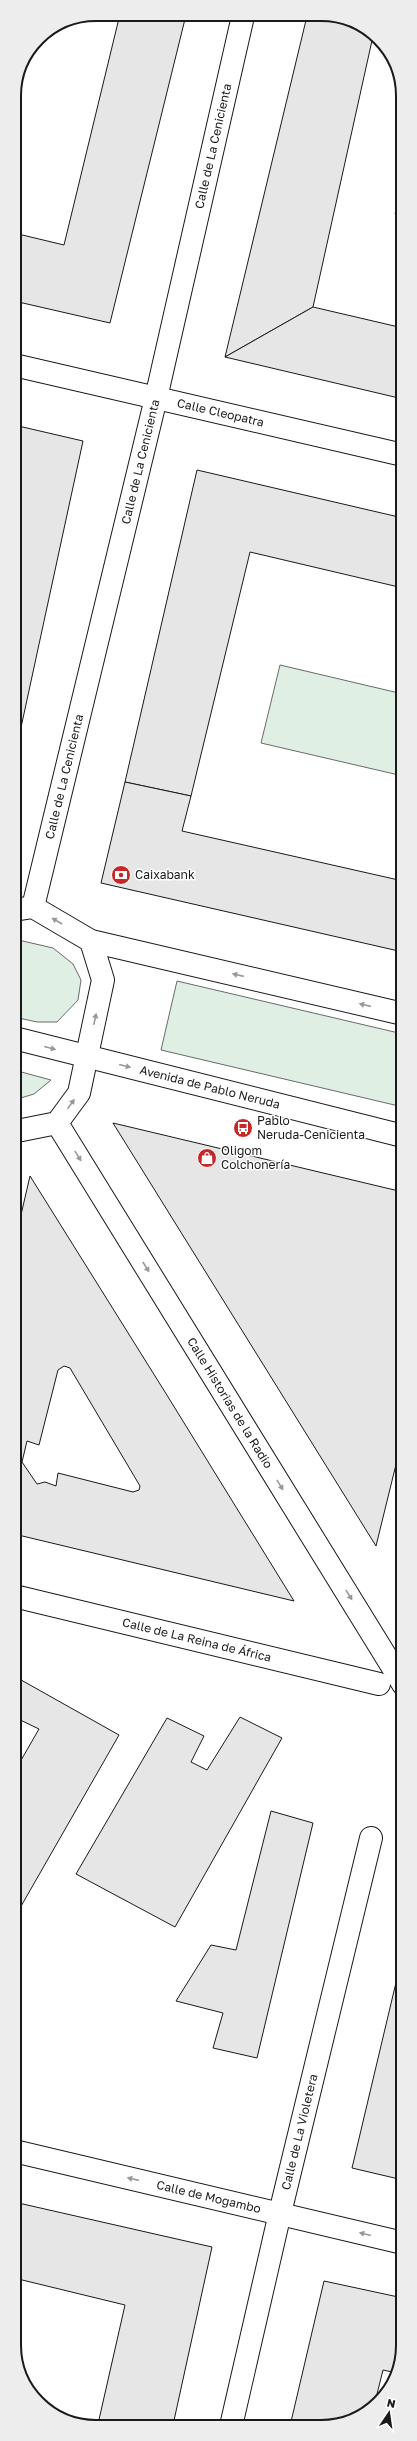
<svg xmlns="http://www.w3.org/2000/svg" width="417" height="2441" viewBox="0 0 417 2441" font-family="'Golos Text',sans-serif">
	<rect width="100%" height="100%" fill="#fff"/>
	<g fill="#e0efe3" stroke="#6a6a6a">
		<polygon points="403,182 403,215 395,214"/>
		<polygon points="280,665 403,694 403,776 261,743"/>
		<polygon points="14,939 53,948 73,964 81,980 78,1000 57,1022 37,1022 14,1017"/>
		<polygon points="177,981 403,1034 403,1107 161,1050"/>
		<polygon points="14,1070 51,1080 34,1094 14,1100"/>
	</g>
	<g fill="#e6e6e6" stroke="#1a1a1a" fill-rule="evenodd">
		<polygon points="120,14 186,15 110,323 14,301 14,233 64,245"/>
		<polygon points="307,16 342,17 373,36 313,307 225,357"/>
		<polygon points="313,307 403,328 403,399 225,357"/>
		<polygon points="14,425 83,441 17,746 14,746"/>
		<polygon points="197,470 403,518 403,588 250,552 191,796 125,782"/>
		<polygon points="125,782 191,796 182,831 403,881 403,952 101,883"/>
		<polygon points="113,1123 403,1192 403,1436 376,1546"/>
		<path d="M30 1176 165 1392 294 1601 14 1534V1245ZM64 1366 70 1368 140 1486 139 1490 133 1492 58 1473 56 1486 45 1482 37 1484 22 1462 27 1441 39 1445 58 1370Z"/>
		<polygon points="14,1676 119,1735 16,1915 14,1759 20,1762 39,1729 14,1717"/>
		<polygon points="240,1717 282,1738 175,1927 76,1874 167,1718 204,1736 191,1762 207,1770"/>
		<polygon points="271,1811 313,1823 257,2058 213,2048 223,2013 176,2001 211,1945 236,1950"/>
		<polygon points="403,1953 403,2180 352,2168"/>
		<polygon points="14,2202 212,2247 173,2425 98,2424 125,2305 14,2278"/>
		<polygon points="324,2281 403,2298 403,2345 397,2373 383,2370 374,2406 357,2419 327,2427 290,2426"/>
	</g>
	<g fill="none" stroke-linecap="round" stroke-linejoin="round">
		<defs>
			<g id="pedestrian">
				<path id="s1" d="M14 365 403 455"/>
				<path id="s2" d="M14 1596 379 1684"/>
			</g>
			<g id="minor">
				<path id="s3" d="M33 907 156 398 243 16"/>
				<path id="s4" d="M57 1123 403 1684"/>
				<path id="s5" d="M14 2151 403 2243"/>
				<path id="s6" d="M231 2426 280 2213 371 1838"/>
			</g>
			<g id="secondary">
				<polyline points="14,910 33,907 91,941 403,1014"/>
				<path id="s7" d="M14 1038 403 1136"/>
				<polyline points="14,1128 22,1130 57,1123 79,1093 103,980 91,941"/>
			</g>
		</defs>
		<use href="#pedestrian" stroke="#1a1a1a" stroke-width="24"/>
		<use href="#minor" stroke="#1a1a1a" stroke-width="24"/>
		<use href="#secondary" stroke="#1a1a1a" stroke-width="24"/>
		<use href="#pedestrian" stroke="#fff" stroke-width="22"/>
		<use href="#minor" stroke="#fff" stroke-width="22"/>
		<use href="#secondary" stroke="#fff" stroke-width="22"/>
	</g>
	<defs><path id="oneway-solid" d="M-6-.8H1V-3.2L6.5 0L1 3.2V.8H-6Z"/></defs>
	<g fill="#989898">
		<use href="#oneway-solid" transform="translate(57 921) rotate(-150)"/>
		<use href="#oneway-solid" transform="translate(238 975) rotate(-167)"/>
		<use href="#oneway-solid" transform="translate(365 1005) rotate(-167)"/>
		<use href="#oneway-solid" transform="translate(95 1019) rotate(-78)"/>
		<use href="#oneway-solid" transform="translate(50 1048) rotate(15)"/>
		<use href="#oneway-solid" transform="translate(125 1066) rotate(14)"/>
		<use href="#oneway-solid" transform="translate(71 1104) rotate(-54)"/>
		<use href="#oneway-solid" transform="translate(78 1156) rotate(58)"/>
		<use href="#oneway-solid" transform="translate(146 1267) rotate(58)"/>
		<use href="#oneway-solid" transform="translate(280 1485) rotate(58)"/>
		<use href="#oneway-solid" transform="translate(349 1595) rotate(58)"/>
		<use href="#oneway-solid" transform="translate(133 2179) rotate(-167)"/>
		<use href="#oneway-solid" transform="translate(365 2234) rotate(-166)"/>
	</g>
	<defs>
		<symbol id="bank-disc" viewBox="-11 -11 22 22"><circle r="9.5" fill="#c62828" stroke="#fff"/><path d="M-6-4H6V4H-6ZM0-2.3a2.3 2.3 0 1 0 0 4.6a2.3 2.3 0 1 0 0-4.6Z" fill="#fff"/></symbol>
		<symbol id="bus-disc" viewBox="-11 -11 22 22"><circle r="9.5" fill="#c62828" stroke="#fff"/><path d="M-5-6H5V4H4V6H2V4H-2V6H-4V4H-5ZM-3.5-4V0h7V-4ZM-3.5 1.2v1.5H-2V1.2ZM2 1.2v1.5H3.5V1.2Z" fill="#fff"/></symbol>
		<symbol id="shop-disc" viewBox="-11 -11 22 22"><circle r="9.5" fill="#c62828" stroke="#fff"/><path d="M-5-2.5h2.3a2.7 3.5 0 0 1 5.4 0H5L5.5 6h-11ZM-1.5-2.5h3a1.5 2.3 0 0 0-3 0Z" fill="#fff"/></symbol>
	</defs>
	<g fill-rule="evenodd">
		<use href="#bank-disc" x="110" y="864" width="22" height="22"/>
		<use href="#bus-disc" x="232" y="1117" width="22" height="22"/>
		<use href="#shop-disc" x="196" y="1147" width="22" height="22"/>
	</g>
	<g text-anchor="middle" stroke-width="3" stroke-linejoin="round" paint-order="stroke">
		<g font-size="12" fill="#1a1a1a" stroke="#fff">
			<text dy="4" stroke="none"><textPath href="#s3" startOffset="782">Calle de La Cenicienta</textPath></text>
			<text dy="4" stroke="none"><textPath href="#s1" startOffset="212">Calle Cleopatra</textPath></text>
			<text dy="4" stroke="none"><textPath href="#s3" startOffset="458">Calle de La Cenicienta</textPath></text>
			<text dy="4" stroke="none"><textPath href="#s3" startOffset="134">Calle de La Cenicienta</textPath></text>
			<text dy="4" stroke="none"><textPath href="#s7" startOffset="202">Avenida de Pablo Neruda</textPath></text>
			<text dy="4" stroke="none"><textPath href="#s4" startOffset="329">Calle Historias de la Radio</textPath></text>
			<text dy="4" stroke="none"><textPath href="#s2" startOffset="188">Calle de La Reina de África</textPath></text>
			<text dy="4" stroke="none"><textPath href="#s6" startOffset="302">Calle de La Violetera</textPath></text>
			<text dy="4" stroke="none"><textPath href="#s5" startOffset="200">Calle de Mogambo</textPath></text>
		</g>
		<g font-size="12" fill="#1a1a1a" stroke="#fff" text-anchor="start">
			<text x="135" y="879">Caixabank</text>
			<text x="257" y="1125">Pablo<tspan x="257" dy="14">Neruda-Cenicienta</tspan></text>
			<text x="221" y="1155">Oligom<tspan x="221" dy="14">Colchonería</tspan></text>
		</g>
	</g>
	<path d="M0 0H417V2441H0ZM96 21H321A75 75 0 0 1 396 96V2345A75 75 0 0 1 321 2420H96A75 75 0 0 1 21 2345V96A75 75 0 0 1 96 21Z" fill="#ededed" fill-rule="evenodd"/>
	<path fill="none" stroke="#1a1a1a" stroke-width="2" d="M96 21H321A75 75 0 0 1 396 96V2345A75 75 0 0 1 321 2420H96A75 75 0 0 1 21 2345V96A75 75 0 0 1 96 21Z"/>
	<g transform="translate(389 2413) rotate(13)" stroke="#ffffff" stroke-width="3" paint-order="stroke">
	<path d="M0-3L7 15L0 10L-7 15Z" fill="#1a1a1a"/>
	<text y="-6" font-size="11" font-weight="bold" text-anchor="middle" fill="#1a1a1a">N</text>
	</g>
</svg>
